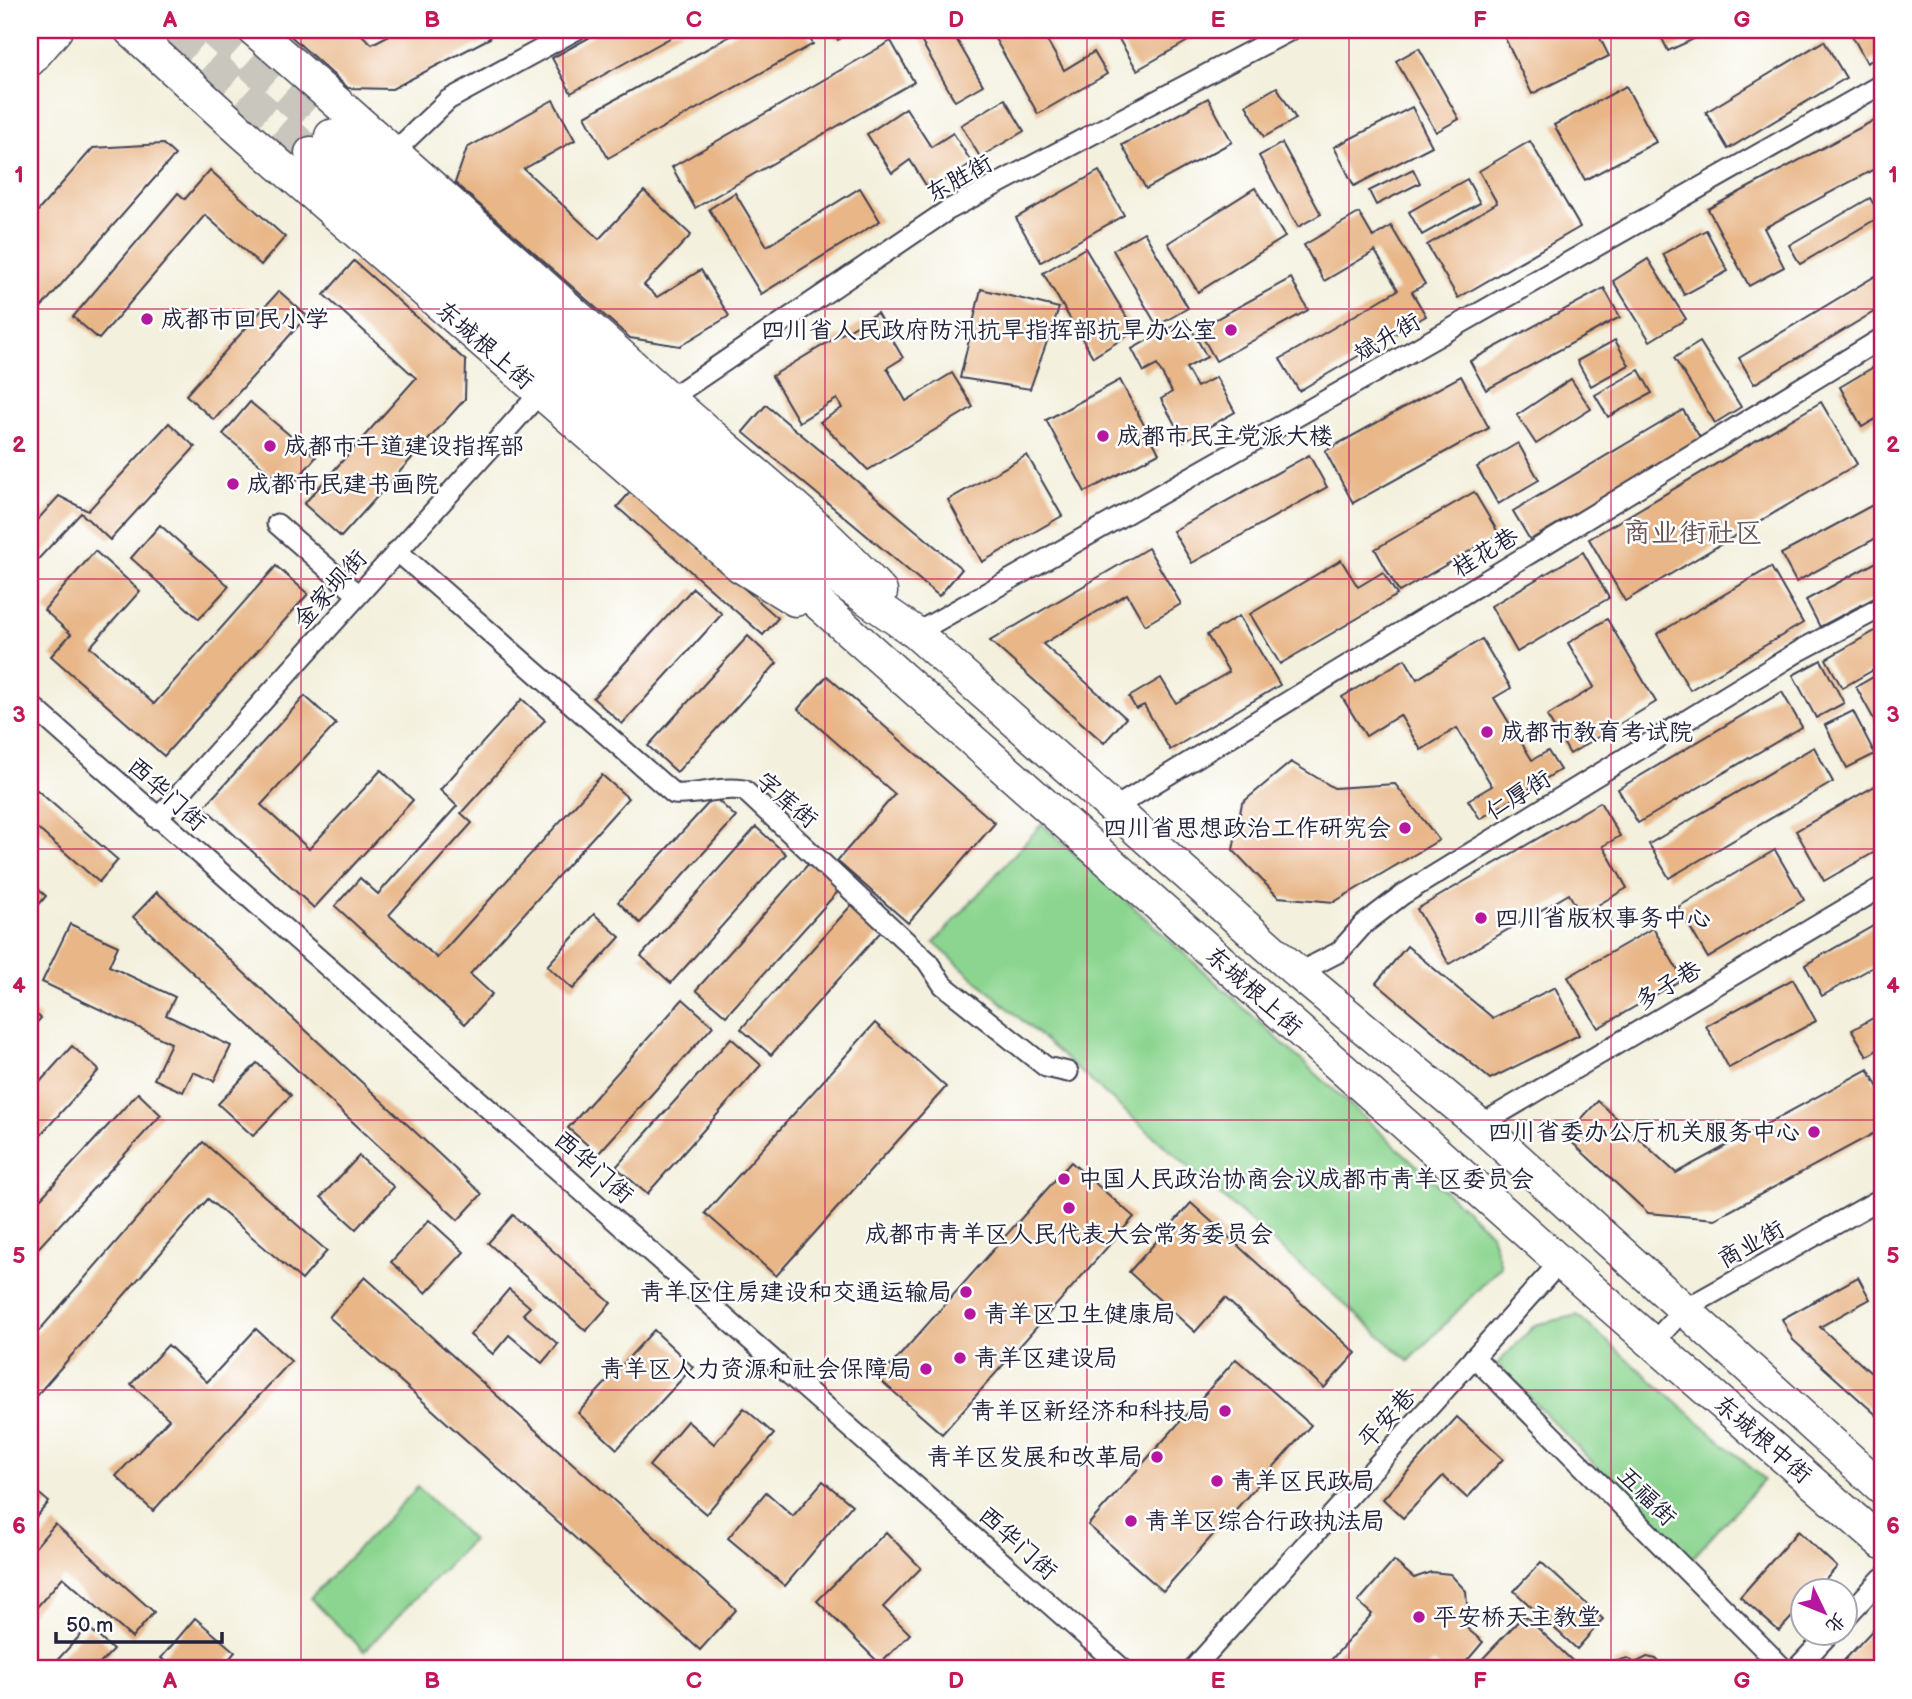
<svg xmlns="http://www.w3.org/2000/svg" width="1912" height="1699" viewBox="0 0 1912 1699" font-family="'Balsamiq Sans','LXGW WenKai TC',sans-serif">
	<rect width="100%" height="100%" fill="#fff"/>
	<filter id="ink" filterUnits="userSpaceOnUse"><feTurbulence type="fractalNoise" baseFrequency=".0143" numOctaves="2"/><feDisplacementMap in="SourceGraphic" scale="14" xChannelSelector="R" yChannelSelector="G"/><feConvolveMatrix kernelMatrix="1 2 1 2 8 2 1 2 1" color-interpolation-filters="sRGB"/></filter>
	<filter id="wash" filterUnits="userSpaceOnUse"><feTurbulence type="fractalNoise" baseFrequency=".00686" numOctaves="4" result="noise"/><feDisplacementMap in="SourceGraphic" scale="28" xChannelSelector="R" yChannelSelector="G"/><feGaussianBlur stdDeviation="1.57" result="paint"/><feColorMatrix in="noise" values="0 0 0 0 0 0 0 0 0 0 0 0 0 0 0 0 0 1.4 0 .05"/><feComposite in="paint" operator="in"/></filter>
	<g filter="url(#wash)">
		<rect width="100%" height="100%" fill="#f3f0dd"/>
		<g fill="#8cd590" stroke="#577c66" stroke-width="2">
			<polygon points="1042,824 1491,1233 1501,1266 1409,1361 934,943"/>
			<polygon points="1577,1315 1764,1479 1689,1562 1497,1364 1535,1325"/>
			<polygon points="418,1487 472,1540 364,1651 310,1598"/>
		</g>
		<g id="blocks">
			<g fill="#e8b687">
				<polygon points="284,30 356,30 372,44 399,30 486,30 490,38 392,89 348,88"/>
				<polygon points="603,30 684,30 571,93 552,58"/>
				<polygon points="741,30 805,30 813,44 608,158 585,116"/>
				<polygon points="832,30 855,30 838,40"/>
				<polygon points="915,30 951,30 983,85 955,101"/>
				<polygon points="990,30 1041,30 1064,70 1094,52 1107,74 1038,114"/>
				<polygon points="1123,30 1200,30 1202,33 1137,70 1116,34"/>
				<polygon points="1501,30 1596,30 1609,56 1532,94"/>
				<polygon points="1658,30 1713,30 1668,51"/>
				<polygon points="1849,30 1882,30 1882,55 1867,63"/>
				<polygon points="891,41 914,82 695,208 672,167"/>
				<polygon points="1824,41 1846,78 1728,149 1706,112"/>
				<polygon points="1419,48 1459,119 1436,132 1396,61"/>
				<polygon points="1626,86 1656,142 1585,180 1554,125"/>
				<polygon points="1277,87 1296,119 1264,137 1246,105"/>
				<polygon points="1208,98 1232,142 1146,189 1122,145"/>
				<polygon points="1005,99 1024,131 980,157 961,125"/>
				<polygon points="553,100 575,140 524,169 599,239 644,191 691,235 644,285 657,297 701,270 729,316 680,346 630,338 455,183 467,148"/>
				<polygon points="1412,107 1432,146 1354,186 1334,147"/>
				<polygon points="906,108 931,147 953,133 972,163 929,190 910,160 892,173 867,134"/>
				<polygon points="1882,116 1882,165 1764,228 1784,267 1749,286 1708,209"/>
				<polygon points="1530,141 1580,227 1458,298 1427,245 1497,203 1479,171"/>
				<polygon points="1282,143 1321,214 1298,227 1259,156"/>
				<polygon points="163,144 175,155 30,320 30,220 93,148"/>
				<polygon points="1413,169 1420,183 1376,205 1369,191"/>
				<polygon points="210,170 285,237 261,265 205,215 99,339 73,317 178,193 185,199"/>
				<polygon points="1099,171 1124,215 1041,262 1016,218"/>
				<polygon points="1467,179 1480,203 1422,235 1409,212"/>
				<polygon points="860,188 880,221 761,294 709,209 735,193 767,246"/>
				<polygon points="1255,188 1285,237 1198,292 1168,243"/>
				<polygon points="1870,198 1881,216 1800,264 1789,245"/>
				<polygon points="1359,213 1373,237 1391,226 1425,284 1412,292 1426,316 1299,391 1280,359 1398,290 1375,251 1324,281 1304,245"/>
				<polygon points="1706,230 1728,271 1684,295 1663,254"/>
				<polygon points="1144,232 1188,308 1157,326 1113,250"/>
				<polygon points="1085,248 1135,331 1093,357 1043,273"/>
				<polygon points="1648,259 1686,319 1650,341 1613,281"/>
				<polygon points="354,261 466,361 465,399 341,537 304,504 416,378 324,295"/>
				<polygon points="1882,272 1882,307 1754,384 1739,358"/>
				<polygon points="1291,278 1308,310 1216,361 1198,329"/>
				<polygon points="1604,288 1620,317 1486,390 1470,361"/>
				<polygon points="981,289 1059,308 1030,389 960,378"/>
				<polygon points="279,291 307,316 214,420 186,395"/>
				<polygon points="877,313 903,358 887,368 906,401 952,373 973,407 868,470 820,422 842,408 837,399 799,422 772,376"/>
				<polygon points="1186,319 1207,357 1186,368 1197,387 1216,377 1235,412 1184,441 1161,399 1172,392 1157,365 1144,372 1132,349"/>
				<polygon points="1615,340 1629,365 1591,386 1577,361"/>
				<polygon points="1700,342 1741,407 1715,423 1674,358"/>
				<polygon points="1882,362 1882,415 1862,427 1840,387"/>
				<polygon points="1639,370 1652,393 1608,417 1595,395"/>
				<polygon points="1461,376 1489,428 1353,503 1325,451"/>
				<polygon points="1571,379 1591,409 1536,444 1517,415"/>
				<polygon points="1120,380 1159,453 1085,492 1046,420"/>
				<polygon points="250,402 316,457 289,489 223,434"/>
				<polygon points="1821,402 1857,464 1625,601 1589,539"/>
				<polygon points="766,405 962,569 939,596 743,432"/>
				<polygon points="1683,410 1701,439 1530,540 1513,511"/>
				<polygon points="169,423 195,447 110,540 81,513 30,568 30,528 59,496 88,511"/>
				<polygon points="1518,443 1539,480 1498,504 1477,467"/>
				<polygon points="1027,455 1062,516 982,562 948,500"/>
				<polygon points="1309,455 1327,487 1192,563 1173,531"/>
				<polygon points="632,490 778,618 763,635 617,507"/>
				<polygon points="1474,492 1499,534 1399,592 1375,549"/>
				<polygon points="1882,500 1882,535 1796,582 1781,554"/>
				<polygon points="160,525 229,586 199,619 131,558"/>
				<polygon points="1148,548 1181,604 1145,625 1127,594 1043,644 1126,718 1104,743 990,641"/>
				<polygon points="95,551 140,591 90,647 154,704 276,566 308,594 164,756 51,656 71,634 44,610"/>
				<polygon points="1583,552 1609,598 1517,652 1491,606"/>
				<polygon points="1882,559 1882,594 1820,627 1806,600"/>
				<polygon points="1341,560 1358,587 1383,572 1397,595 1280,664 1250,614"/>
				<polygon points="1771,567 1803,623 1690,690 1657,634"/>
				<polygon points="693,588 722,614 622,724 593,698"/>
				<polygon points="1239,616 1280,685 1170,750 1144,705 1136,709 1129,697 1161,678 1176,703 1229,672 1207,635"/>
				<polygon points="1607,619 1656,702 1570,754 1547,716 1594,687 1568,643"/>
				<polygon points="1882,627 1882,665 1842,688 1826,659"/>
				<polygon points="748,636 777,663 677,772 648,746"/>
				<polygon points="1482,639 1511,688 1494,698 1532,760 1548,751 1560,770 1480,819 1468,800 1492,786 1457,728 1421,750 1400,715 1366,736 1342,697 1405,659 1417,679"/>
				<polygon points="1821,660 1844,703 1816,718 1793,675"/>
				<polygon points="1882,672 1882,734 1856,687"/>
				<polygon points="827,676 995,823 908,923 837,861 895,794 798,709"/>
				<polygon points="1782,692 1802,727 1638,823 1618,789"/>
				<polygon points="305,696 336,724 261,805 309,849 381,770 413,800 314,908 204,807"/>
				<polygon points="522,699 545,720 461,813 472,823 389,915 437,958 602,775 628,798 470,974 492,994 465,1024 335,906 360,878 378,894 457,806 440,790"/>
				<polygon points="1853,711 1875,754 1847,768 1825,725"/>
				<polygon points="1814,747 1833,782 1669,878 1649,844"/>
				<polygon points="1291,762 1334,788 1395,784 1439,840 1334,902 1278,897 1233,850 1242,803"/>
				<polygon points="1882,782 1882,848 1824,881 1796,831"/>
				<polygon points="30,784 118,860 99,882 30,822"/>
				<polygon points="714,797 736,817 640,923 618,902"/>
				<polygon points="1600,802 1620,836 1603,846 1627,888 1581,915 1569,894 1449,964 1417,909"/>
				<polygon points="756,827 786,854 671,983 641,956"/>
				<polygon points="1775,850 1804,900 1708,958 1678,907"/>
				<polygon points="811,861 841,888 726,1016 696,990"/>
				<polygon points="30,882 46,896 30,915"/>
				<polygon points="157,892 482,1194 458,1220 133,917"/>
				<polygon points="856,900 886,926 771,1055 741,1029"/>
				<polygon points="594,914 620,937 573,989 547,966"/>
				<polygon points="1882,921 1882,962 1822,996 1805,965"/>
				<polygon points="70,924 118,946 109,966 175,997 166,1015 231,1046 214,1081 193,1072 183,1092 154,1079 171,1043 42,982"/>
				<polygon points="1653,928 1683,979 1598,1028 1568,977"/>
				<polygon points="1407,946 1493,1018 1555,987 1579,1035 1490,1079 1376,983"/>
				<polygon points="1793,979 1816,1021 1729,1068 1706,1026"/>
				<polygon points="683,999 713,1026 598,1154 568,1128"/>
				<polygon points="30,1009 41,1018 30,1030"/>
				<polygon points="1882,1013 1882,1047 1867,1056 1852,1030"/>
				<polygon points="875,1023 946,1087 776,1276 705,1213"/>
				<polygon points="731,1038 761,1065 647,1194 616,1167"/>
				<polygon points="72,1046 99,1070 30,1147 30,1093"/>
				<polygon points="257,1063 291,1095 253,1136 218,1104"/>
				<polygon points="1868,1069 1882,1095 1882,1129 1715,1219 1648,1213 1565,1136 1598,1101 1676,1173"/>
				<polygon points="138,1093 161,1115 30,1257 30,1210"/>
				<polygon points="203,1142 327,1251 302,1280 208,1199 30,1403 30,1341"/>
				<polygon points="359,1156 394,1187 356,1229 321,1197"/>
				<polygon points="1071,1162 1134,1217 942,1434 879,1379"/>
				<polygon points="1191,1203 1356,1353 1324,1388 1225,1298 1195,1332 1129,1272"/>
				<polygon points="513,1215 611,1303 586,1331 488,1243"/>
				<polygon points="429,1220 464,1252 426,1293 391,1262"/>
				<polygon points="365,1277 736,1610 700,1650 329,1317"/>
				<polygon points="1858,1277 1870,1299 1820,1327 1882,1383 1882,1420 1793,1340 1782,1319"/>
				<polygon points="509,1289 530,1307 523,1314 558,1344 542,1363 509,1335 493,1354 470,1335"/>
				<polygon points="256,1329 291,1361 153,1511 116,1476 169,1419 131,1384 168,1345 207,1382"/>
				<polygon points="654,1330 693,1367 617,1449 578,1413"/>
				<polygon points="1236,1359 1311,1425 1163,1591 1088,1525"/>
				<polygon points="744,1408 774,1434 706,1514 649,1466 687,1421 714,1444"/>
				<polygon points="1457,1417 1503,1459 1467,1498 1443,1476 1403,1518 1383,1499"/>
				<polygon points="823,1481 852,1505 785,1586 728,1538 766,1492 793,1516"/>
				<polygon points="30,1486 49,1502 30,1524"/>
				<polygon points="55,1524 154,1612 132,1638 63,1577 30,1615 30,1553"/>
				<polygon points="1798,1531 1837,1567 1816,1590 1804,1590 1804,1604 1779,1631 1740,1597"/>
				<polygon points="886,1532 921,1568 883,1607 910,1634 880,1664 817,1601"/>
				<polygon points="1394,1561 1414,1578 1431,1572 1450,1574 1466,1591 1468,1619 1463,1625 1483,1642 1460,1669 1441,1669 1433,1662 1427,1669 1323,1669 1372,1614 1358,1602"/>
				<polygon points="1541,1562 1603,1619 1577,1649 1514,1591"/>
				<polygon points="1524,1615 1581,1669 1473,1669"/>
				<polygon points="195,1618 235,1652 221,1669 175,1669 161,1658"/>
				<polygon points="1882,1620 1882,1659 1872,1669 1836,1669"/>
				<polygon points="88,1627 113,1650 95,1669 49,1669"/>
				<polygon points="1647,1657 1656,1659 1666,1669 1613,1669 1614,1662 1627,1658 1635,1663"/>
			</g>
		</g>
	</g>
	<g filter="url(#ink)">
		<use href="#blocks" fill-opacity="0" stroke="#414153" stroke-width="2"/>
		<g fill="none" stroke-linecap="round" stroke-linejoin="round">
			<g stroke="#c9c7bd" stroke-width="32" stroke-dasharray="32 16" stroke-linecap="butt">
				<polyline points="173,30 311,153"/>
				<polyline points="212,30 331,136"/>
			</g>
			<defs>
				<g id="minor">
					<polyline points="395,151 448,100 576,30"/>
					<polyline points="669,399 948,210 1291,30"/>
					<polyline points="277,524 358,595"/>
					<path d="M397 551 674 794C699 796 718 786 744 790L927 961 943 985 1046 1067 1068 1072"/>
					<polyline points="916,633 1882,84"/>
					<polyline points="30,704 1123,1669"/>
					<polyline points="1114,808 1882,338"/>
					<polyline points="157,819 540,393"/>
					<polyline points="1298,973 1339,952 1364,924 1402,895 1801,650 1882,607"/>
					<polyline points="1480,1125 1882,887"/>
					<polyline points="1653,1343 1683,1310 1882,1198"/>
					<polyline points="1474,1357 1784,1669"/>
					<polyline points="1846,1617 1882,1578"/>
					<polyline points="1193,1669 1560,1262"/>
					<polyline points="1796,1669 1831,1632"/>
				</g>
				<g id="primary">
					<polyline points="130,30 244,134 740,566 795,600"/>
					<path d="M254 30C393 150 529 273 666 396 738 460 817 520 881 592"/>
					<polyline points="30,60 56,30"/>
					<polyline points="331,136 834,576 916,633 1298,973 1480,1125 1882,1488"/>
					<polyline points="311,153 1560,1262 1882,1543"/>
				</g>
			</defs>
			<use href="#minor" stroke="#414153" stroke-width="23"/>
			<use href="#primary" stroke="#414153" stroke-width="35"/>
			<use href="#minor" stroke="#fff" stroke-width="19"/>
			<use href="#primary" stroke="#fff" stroke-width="32"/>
		</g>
	</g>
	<path fill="none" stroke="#c2185b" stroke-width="2" stroke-opacity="0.55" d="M301 30V1669M563 30V1669M825 30V1669M1087 30V1669M1349 30V1669M1611 30V1669M30 309H1882M30 579H1882M30 849H1882M30 1120H1882M30 1390H1882"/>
	<g fill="#b5179e" stroke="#fff" stroke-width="2.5">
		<circle cx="147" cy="319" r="7"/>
		<circle cx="1231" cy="330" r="7"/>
		<circle cx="1103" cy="436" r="7"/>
		<circle cx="270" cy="446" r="7"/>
		<circle cx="233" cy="484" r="7"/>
		<circle cx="1487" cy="732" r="7"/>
		<circle cx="1405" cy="828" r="7"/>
		<circle cx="1481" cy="918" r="7"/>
		<circle cx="1814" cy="1132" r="7"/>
		<circle cx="1064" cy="1179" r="7"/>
		<circle cx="1069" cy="1208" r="7"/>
		<circle cx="966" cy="1292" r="7"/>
		<circle cx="970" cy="1314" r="7"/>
		<circle cx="960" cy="1358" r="7"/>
		<circle cx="926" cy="1369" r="7"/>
		<circle cx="1225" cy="1411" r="7"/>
		<circle cx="1157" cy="1457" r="7"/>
		<circle cx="1217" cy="1481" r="7"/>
		<circle cx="1131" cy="1521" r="7"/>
		<circle cx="1419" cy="1617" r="7"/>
	</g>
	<g text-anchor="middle" stroke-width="5" stroke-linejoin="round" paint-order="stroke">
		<g font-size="24" fill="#22223b" stroke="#fff">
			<text transform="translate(959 178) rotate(-29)" y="8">东胜街</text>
			<text transform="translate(1387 337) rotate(-30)" y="8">斌升街</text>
			<text transform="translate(485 345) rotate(41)" y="8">东城根上街</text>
			<text transform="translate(1485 552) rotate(-31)" y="8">桂花巷</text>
			<text transform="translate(330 589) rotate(-48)" y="8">金家坝街</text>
			<text transform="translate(167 794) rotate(42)" y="8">西华门街</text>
			<text transform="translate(1518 795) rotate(-32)" y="8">仁厚街</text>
			<text transform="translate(787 800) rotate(40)" y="8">字库街</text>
			<text transform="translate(1668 985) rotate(-31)" y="8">多子巷</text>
			<text transform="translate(1254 991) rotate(42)" y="8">东城根上街</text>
			<text transform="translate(594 1167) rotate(41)" y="8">西华门街</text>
			<text transform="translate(1751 1244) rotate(-29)" y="8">商业街</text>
			<text transform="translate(1387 1418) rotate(-48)" y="8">平安巷</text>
			<text transform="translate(1763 1439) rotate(41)" y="8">东城根中街</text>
			<text transform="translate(1647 1496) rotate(45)" y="8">五福街</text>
			<text transform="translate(1018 1543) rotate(42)" y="8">西华门街</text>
		</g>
		<g font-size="24" fill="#22223b" stroke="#fff" text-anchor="start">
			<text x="161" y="327">成都市回民小学</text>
			<text x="1217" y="338" text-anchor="end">四川省人民政府防汛抗旱指挥部抗旱办公室</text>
			<text x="1117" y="444">成都市民主党派大楼</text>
			<text x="284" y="454">成都市干道建设指挥部</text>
			<text x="247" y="492">成都市民建书画院</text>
			<text x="1501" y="740">成都市教育考试院</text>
			<text x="1391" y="836" text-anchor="end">四川省思想政治工作研究会</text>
			<text x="1495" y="926">四川省版权事务中心</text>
			<text x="1800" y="1140" text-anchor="end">四川省委办公厅机关服务中心</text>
			<text x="1078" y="1187">中国人民政治协商会议成都市青羊区委员会</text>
			<text x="1069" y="1242" text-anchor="middle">成都市青羊区人民代表大会常务委员会</text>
			<text x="952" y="1300" text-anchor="end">青羊区住房建设和交通运输局</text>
			<text x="984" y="1322">青羊区卫生健康局</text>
			<text x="974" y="1366">青羊区建设局</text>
			<text x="912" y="1377" text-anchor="end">青羊区人力资源和社会保障局</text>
			<text x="1211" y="1419" text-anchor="end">青羊区新经济和科技局</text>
			<text x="1143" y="1465" text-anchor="end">青羊区发展和改革局</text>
			<text x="1231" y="1489">青羊区民政局</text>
			<text x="1145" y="1529">青羊区综合行政执法局</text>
			<text x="1433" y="1625">平安桥天主教堂</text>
		</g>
		<g font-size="28" fill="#675656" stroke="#fff">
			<text x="1693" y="542">商业街社区</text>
		</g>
	</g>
	<rect width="1912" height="1699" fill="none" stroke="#fff" stroke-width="77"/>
	<g transform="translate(1824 1612) rotate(133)"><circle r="33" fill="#ffffff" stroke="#a7a7b1" stroke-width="2"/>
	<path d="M0-5L12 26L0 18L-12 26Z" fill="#b5179e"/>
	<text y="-10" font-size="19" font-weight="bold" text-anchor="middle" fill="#22223b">北</text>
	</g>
	<path d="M56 1632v10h166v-10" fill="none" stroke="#22223b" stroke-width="3.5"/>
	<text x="66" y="1632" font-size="21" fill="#22223b" stroke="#ffffff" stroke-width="5" paint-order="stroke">50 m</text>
	<rect x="38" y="38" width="1836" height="1622" fill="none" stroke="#c2185b" stroke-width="2.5"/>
	<g font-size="23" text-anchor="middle" font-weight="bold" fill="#c2185b">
		<text x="170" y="27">A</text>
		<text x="432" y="27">B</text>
		<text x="694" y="27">C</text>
		<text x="956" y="27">D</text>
		<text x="1218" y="27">E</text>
		<text x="1480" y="27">F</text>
		<text x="1742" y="27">G</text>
		<text x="19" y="182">1</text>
		<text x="1893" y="182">1</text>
		<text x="19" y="452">2</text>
		<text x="1893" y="452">2</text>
		<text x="19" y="722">3</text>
		<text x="1893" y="722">3</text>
		<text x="19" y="993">4</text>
		<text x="1893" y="993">4</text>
		<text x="19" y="1263">5</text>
		<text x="1893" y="1263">5</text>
		<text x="19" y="1533">6</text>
		<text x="1893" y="1533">6</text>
		<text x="170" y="1688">A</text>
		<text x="432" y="1688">B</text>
		<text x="694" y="1688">C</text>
		<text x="956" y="1688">D</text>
		<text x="1218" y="1688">E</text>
		<text x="1480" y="1688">F</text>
		<text x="1742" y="1688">G</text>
	</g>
</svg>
